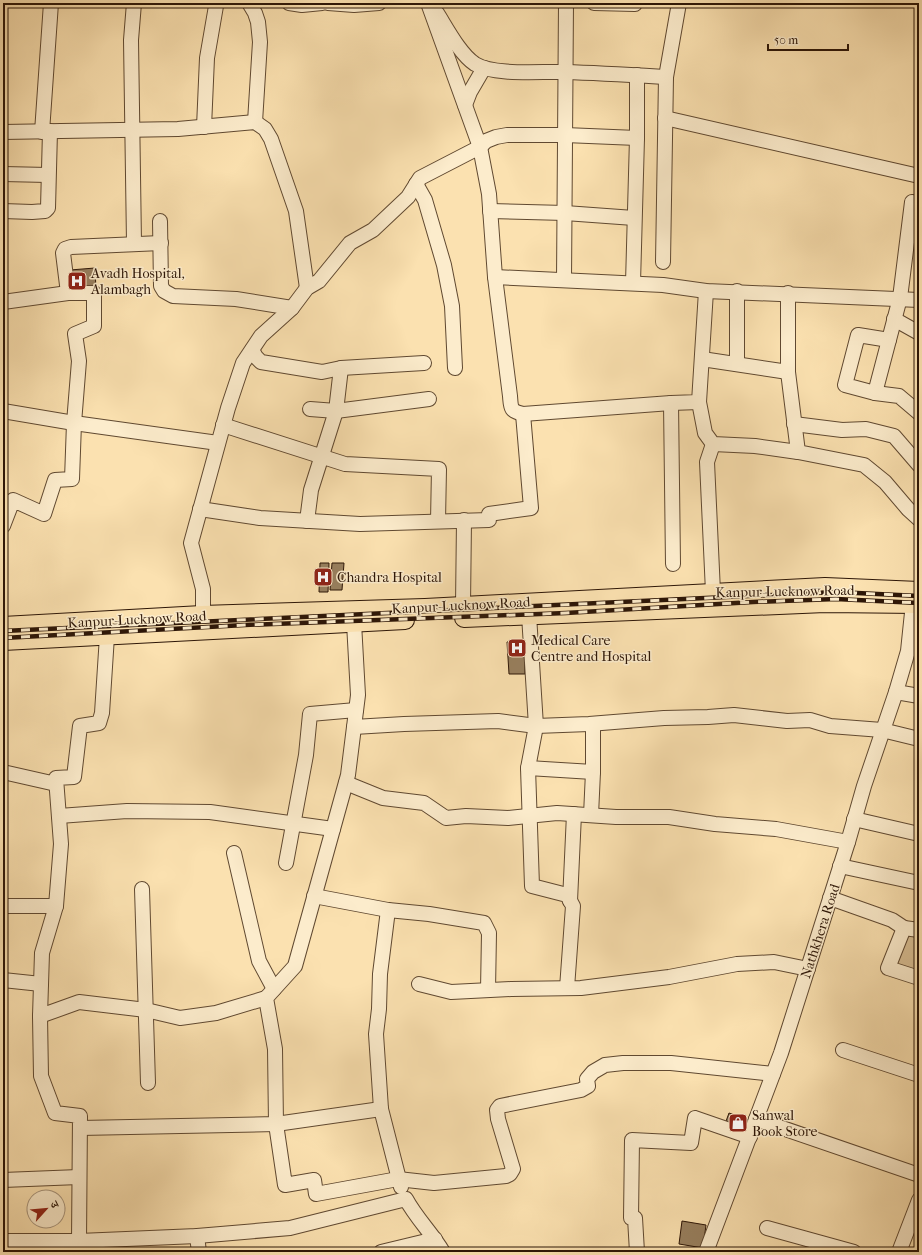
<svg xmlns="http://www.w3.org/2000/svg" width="922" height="1255" viewBox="0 0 922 1255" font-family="'IM FELL French Canon','Noto Serif Devanagari',serif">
	<rect width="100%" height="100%" fill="#fbe1b0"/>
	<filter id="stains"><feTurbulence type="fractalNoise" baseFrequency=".005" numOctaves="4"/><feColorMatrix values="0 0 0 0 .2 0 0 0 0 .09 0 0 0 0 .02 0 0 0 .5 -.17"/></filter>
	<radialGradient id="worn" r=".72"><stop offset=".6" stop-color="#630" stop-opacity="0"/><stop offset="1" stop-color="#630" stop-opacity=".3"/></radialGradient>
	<polygon fill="#d8be93" stroke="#826a4d" points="906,931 919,936 919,974 894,965"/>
	<g fill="#98805f" stroke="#2d1607">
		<polygon points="95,268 96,290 71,291 70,270"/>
		<polygon points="320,563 329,563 328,592 319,592"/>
		<polygon points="332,563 344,563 342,590 330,590"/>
		<polygon points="524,641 525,674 509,674 507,642"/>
		<polygon points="729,1113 751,1121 747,1133 725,1124"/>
		<polygon points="682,1221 706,1225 703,1248 679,1244"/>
	</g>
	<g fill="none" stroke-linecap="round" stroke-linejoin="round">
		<defs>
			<g id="minor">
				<polyline points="249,3 255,13 258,22 260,42 255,122"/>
				<polyline points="289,3 302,5 322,3"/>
				<polyline points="328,3 354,5 379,3"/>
				<path d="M428 3 480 147 489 194 495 277 510 396C511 408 510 411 523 414L671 403 699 402 706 291"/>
				<polyline points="594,3 635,4"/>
				<path d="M437 13C447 29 460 54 475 64 495 76 542 71 565 72 599 73 632 75 666 77"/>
				<polyline points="465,105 470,92 484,68"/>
				<polyline points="665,118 919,176"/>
				<polyline points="204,127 207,58 216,6"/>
				<polyline points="3,132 178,129 255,122 265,129 271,139 296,211 307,288"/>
				<polyline points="42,132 51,3"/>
				<polyline points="3,174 48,175"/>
				<polyline points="416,184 425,200 444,265 452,306 455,368"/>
				<polyline points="3,211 32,212 45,211 48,208 50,131"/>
				<polyline points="490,211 565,213 634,218"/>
				<polyline points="160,221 161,286 164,291 173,296 236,299 292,308"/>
				<polyline points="134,243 131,40 134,3"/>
				<polyline points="663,262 666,77 679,3"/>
				<polyline points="495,277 663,285 706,291 919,300"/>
				<polyline points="564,280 566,3"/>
				<polyline points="633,283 637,138 637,75"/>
				<polyline points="737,291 737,364"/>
				<polyline points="68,293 63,253 65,249 71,247 161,243"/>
				<polyline points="788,293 788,372 798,452 864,465 885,482 908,509 919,519"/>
				<polyline points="3,302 68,293 94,293 94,326 75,334 79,361 74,423 72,479 55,480 44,514 13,500 3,526"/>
				<polyline points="894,319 919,333"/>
				<polyline points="889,340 858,335 845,385 875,393 899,396 919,413"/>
				<polyline points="252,350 256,357 261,362 322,372 341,368 424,363"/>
				<polyline points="702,359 788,372"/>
				<polyline points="875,393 900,298 912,202"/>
				<polyline points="699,402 705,433 713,444 755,446 798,452"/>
				<polyline points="671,403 673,564"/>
				<polyline points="310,409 336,411 429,399"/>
				<polyline points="3,411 74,423 218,443"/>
				<polyline points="794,424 842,430 866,429 894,436 919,465"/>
				<polyline points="223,425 345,464 439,469 438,521"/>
				<polyline points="200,509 260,518 360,524 489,520 489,514 531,508 523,414"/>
				<polyline points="307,521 311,490 336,411 341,368"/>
				<polyline points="713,592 707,462 713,444"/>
				<polyline points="463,605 464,520"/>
				<polyline points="529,615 536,726 528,768 532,886 567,895 573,906 567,988"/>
				<polyline points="354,623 358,695 348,775 295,966 266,998 275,1049 276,1124 285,1185 314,1180 316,1194 398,1179 434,1183 506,1176 510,1174 513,1169 498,1119 497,1110 500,1106 581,1090 588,1086 587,1079 593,1072 605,1065 623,1063 671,1063 773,1074"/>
				<polyline points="203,625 203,589 191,543 228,408 243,363 261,336 292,308 307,288 319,281 350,243 373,230 408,197 420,178 480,147 486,141 496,137 507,135 565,135 637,138"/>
				<polyline points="896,692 919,696"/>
				<polyline points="354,727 404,724 498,721 536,726 589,724 664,718 708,717 734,715 787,721 810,720 830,726 882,730 919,739"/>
				<polyline points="528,768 593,772 593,724"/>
				<polyline points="3,772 56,784"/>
				<polyline points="346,783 383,798 424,803 446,818 466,816 508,818 557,813 616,817 669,817 715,824 776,829 848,842"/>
				<polyline points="591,815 593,772"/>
				<polyline points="59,816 127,811 210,812 333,829"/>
				<polyline points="854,819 919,834"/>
				<polyline points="234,853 259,961 274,989"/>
				<polyline points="286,863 306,755 310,714 356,710"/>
				<polyline points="840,866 919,883"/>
				<polyline points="142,889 148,1083"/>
				<polyline points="314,896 388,910 429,914 484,923 489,933 488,990"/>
				<polyline points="830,898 892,920 904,928"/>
				<polyline points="570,901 574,814"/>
				<polyline points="3,906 56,906"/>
				<polyline points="388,910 380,974 379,1009 376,1034 381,1109 401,1187"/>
				<polyline points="919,930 904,928 888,968 919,978"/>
				<polyline points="3,980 41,984"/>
				<polyline points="419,984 451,992 511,989 581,988 669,977 737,964 774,962 808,969"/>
				<polyline points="40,1016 79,1002 146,1010 180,1018 216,1013 266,998"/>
				<polyline points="843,1050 919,1075"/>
				<polyline points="756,1119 919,1175"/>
				<polyline points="80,1128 276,1124 381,1109"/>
				<polyline points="3,1180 79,1177"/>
				<polyline points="767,1228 854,1252"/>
				<polyline points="197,1236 199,1252"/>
				<path d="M3 1241H79L197 1236 290 1228 406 1199C416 1218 432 1233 443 1252"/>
				<polyline points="79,1241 80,1116 55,1113 41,1076 40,1016 42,953 56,906 61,844 56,778 74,777 80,726 99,723 102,713 107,636"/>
				<polyline points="381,1252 435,1239"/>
				<polyline points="637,1252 635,1218 631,1218 632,1140 691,1143 695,1118 750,1137"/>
				<polyline points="706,1252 781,1053 848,842 864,786 896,692 908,651 913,603"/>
				<polyline points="899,1252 919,1200"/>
			</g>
			<g id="major">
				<polyline points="464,618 825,603 919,604"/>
				<polyline points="3,626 202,615 425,608 825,587 919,591"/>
				<polyline points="3,641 405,620"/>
			</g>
		</defs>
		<use href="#minor" stroke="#604931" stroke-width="16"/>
		<use href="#major" stroke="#2d1607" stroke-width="20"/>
		<use href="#minor" stroke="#fceccc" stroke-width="14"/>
		<use href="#major" stroke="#fbe1b0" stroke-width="18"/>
		<defs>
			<g id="rail">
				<polyline points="3,631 836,592 919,596"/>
				<polyline points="3,638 245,625 566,613 753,602 836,599 919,603"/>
			</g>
		</defs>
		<use href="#rail" stroke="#2d1607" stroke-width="4.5"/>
		<use href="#rail" stroke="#fceccc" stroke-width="3" stroke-dasharray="9" stroke-linecap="butt"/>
	</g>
	<defs>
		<symbol id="hospital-square" viewBox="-11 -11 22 22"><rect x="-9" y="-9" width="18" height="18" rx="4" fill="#8f2418" stroke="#fceccc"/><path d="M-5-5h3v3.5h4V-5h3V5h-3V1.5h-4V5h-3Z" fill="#fff"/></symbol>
		<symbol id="shop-square" viewBox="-11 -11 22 22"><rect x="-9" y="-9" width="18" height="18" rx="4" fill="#8f2418" stroke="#fceccc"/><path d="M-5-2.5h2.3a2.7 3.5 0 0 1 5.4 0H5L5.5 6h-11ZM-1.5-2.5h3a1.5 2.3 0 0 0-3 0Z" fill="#fff"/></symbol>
	</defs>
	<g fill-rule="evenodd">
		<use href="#hospital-square" x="66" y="270" width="22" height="22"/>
		<use href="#hospital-square" x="312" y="566" width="22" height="22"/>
		<use href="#hospital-square" x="506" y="637" width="22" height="22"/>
		<use href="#shop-square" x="727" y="1112" width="22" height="22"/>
	</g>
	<g text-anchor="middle" stroke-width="3" stroke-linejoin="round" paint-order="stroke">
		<g font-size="14" fill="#2d1607" stroke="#fceccc" text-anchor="start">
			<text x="91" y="278">Avadh Hospital,<tspan x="91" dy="16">Alambagh</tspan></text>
			<text x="337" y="582">Chandra Hospital</text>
			<text x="531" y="645">Medical Care<tspan x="531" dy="16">Centre and Hospital</tspan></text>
			<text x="752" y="1120">Sanwal<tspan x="752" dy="16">Book Store</tspan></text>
		</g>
		<g font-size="14" fill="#2d1607" stroke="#fceccc">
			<text transform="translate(785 591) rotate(-1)" y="5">Kanpur-Lucknow Road</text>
			<text transform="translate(461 605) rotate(-3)" y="5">Kanpur-Lucknow Road</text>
			<text transform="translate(137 619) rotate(-3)" y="5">Kanpur-Lucknow Road</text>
			<text transform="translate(820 931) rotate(-72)" y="5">Nathkhera Road</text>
		</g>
	</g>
	<rect width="922" height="1255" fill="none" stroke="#fbe1b0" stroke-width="16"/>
	<rect x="4" y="4" width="914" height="1247" fill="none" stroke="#2d1607" stroke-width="2"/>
	<rect x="8" y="8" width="906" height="1239" fill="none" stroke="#2d1607"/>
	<g transform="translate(46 1209) rotate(63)"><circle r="19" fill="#fceccc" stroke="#a9967d"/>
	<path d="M0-3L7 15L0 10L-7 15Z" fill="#8f2418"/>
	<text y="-6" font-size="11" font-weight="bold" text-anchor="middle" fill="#2d1607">उ</text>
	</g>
	<path d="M768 44v6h80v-6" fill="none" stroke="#2d1607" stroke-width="2"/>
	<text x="774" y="44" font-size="12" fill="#2d1607" stroke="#fceccc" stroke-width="3" paint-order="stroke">50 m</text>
	<rect width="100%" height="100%" filter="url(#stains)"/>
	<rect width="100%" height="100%" fill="url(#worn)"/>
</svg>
